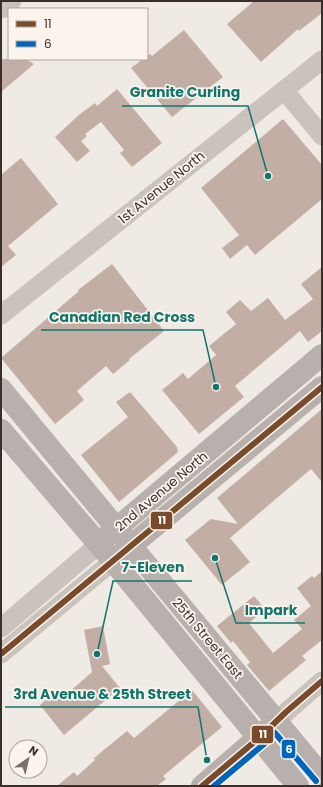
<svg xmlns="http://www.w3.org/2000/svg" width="323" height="787" viewBox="0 0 323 787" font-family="Poppins,sans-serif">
	<rect width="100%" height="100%" fill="#f0eae4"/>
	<g fill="#c3aea6">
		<polygon points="254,1 322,1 322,13 299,31 298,29 261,62 227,24"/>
		<polygon points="184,30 223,77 172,117 131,68 143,59 147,59 147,56 150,54 152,56"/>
		<polygon points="1,59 26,59 34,64 1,92"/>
		<polygon points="117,89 162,143 132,167 120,153 124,150 101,122 85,134 87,136 81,141 90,151 77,162 55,137 80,114 95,103 97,106"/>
		<polygon points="283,119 322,165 322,199 255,255 247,245 230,259 222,248 239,235 201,188"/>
		<polygon points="21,158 58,204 8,246 16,255 1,267 1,175"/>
		<polygon points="112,264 164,331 129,359 130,360 113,374 106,366 77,391 84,400 55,424 1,358 79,291 78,290"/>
		<polygon points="322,267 322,331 308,342 300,331 235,386 244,397 199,434 162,390 183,373 188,379 216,355 209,346 236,324 226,312 240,300 251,311 268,298 285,320 313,299 301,284"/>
		<polygon points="130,392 177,447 178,452 119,502 81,455 128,417 116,402"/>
		<polygon points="322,409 322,482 311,469 230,538 250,562 222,585 185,540 211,519 238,524 217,498"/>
		<polygon points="322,571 322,640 302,656 306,660 269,691 247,665 250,662 233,641 231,643 217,626 254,596 265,609 249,623 273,653 302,629 294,620 311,606 297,588 312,576 314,578"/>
		<polygon points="103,626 110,664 102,666 120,688 64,735 40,705 58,689 60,692 68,693 92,672 84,630"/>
		<polygon points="192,690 222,727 163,776 166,779 157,786 57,786 74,772 77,776 95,760 94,758 127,731 134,738"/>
	</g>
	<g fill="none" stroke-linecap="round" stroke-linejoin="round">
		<g stroke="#c9c2bd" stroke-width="19">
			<polyline points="1,9 7,8 12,1"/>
			<polyline points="284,90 322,136"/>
			<polyline points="1,315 322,60"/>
			<polyline points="1,628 98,545"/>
			<polyline points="1,654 113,561"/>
			<polyline points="276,721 322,681"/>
		</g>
		<g stroke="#b8b0ac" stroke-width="22">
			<polyline points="1,389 322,776"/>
			<polyline points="1,430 113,561 298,786"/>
			<polyline points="106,537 322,355"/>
			<polyline points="120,555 322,387"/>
			<polyline points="202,786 270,727"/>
		</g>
		<defs>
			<g id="bus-1">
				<polyline points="1,654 322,387"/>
				<polyline points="202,786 259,738 286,712 322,681"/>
			</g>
			<polyline id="bus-2" points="214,786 264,744 275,733 316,781"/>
		</defs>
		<use href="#bus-1" stroke="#fbf4ed" stroke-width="9"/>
		<use href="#bus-2" stroke="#fbf4ed" stroke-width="9"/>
		<use href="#bus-1" stroke="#7a4b2a" stroke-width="6"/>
		<use href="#bus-2" stroke="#0065bd" stroke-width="6"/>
	</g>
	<g text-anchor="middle" stroke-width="3.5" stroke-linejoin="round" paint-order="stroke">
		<g font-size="13" fill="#3a2f2a" stroke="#fbf4ed">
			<text transform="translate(161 187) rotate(-39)" y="5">1st Avenue North</text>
			<text transform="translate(161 491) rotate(-40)" y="5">2nd Avenue North</text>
			<text transform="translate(208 638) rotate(50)" y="5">25th Street East</text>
		</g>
	</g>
	<path fill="none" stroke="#0f766e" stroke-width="1.5" d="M268 176L248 106H122M216 387L203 330H41M97 654L113 581H192M215 558L236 623H305M207 760L198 707H5"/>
	<g fill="#0f766e" stroke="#fbf4ed" stroke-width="1.5">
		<circle cx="268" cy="176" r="4"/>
		<circle cx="216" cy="387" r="4"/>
		<circle cx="97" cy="654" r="4"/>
		<circle cx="215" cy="558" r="4"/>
		<circle cx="207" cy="760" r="4"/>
	</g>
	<g font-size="14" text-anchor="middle" font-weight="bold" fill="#0f766e" stroke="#fbf4ed" stroke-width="3.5" stroke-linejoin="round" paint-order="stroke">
		<text x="185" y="97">Granite Curling</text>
		<text x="122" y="322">Canadian Red Cross</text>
		<text x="153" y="572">7-Eleven</text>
		<text x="271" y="615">Impark</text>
		<text x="102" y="699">3rd Avenue &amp; 25th Street</text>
	</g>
	<g stroke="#fbf4ed" stroke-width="1.5">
		<rect x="150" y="511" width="23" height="19" rx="4" fill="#7a4b2a"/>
		<rect x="251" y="725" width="23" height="19" rx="4" fill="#7a4b2a"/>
		<rect x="281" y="739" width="15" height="20" rx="4" fill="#0065bd"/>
	</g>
	<g font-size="11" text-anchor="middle" font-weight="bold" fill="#fff">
		<text x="162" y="524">11</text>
		<text x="263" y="738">11</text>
		<text x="289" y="753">6</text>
	</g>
	<rect width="323" height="787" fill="none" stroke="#3a2f2a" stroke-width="4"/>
	<rect x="8" y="8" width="140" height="52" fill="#fbf4ed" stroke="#aea59f"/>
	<rect x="16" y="21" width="20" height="6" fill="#7a4b2a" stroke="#aea59f"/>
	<text x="44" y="28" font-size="12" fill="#3a2f2a">11</text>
	<rect x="16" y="41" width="20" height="6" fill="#0065bd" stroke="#aea59f"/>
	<text x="44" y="48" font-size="12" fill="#3a2f2a">6</text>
	<g transform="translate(28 759) rotate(34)"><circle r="19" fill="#fbf4ed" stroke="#aea59f"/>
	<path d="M0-3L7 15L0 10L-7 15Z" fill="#7a706b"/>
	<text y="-6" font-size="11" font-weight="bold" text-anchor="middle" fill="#3a2f2a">N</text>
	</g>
</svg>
